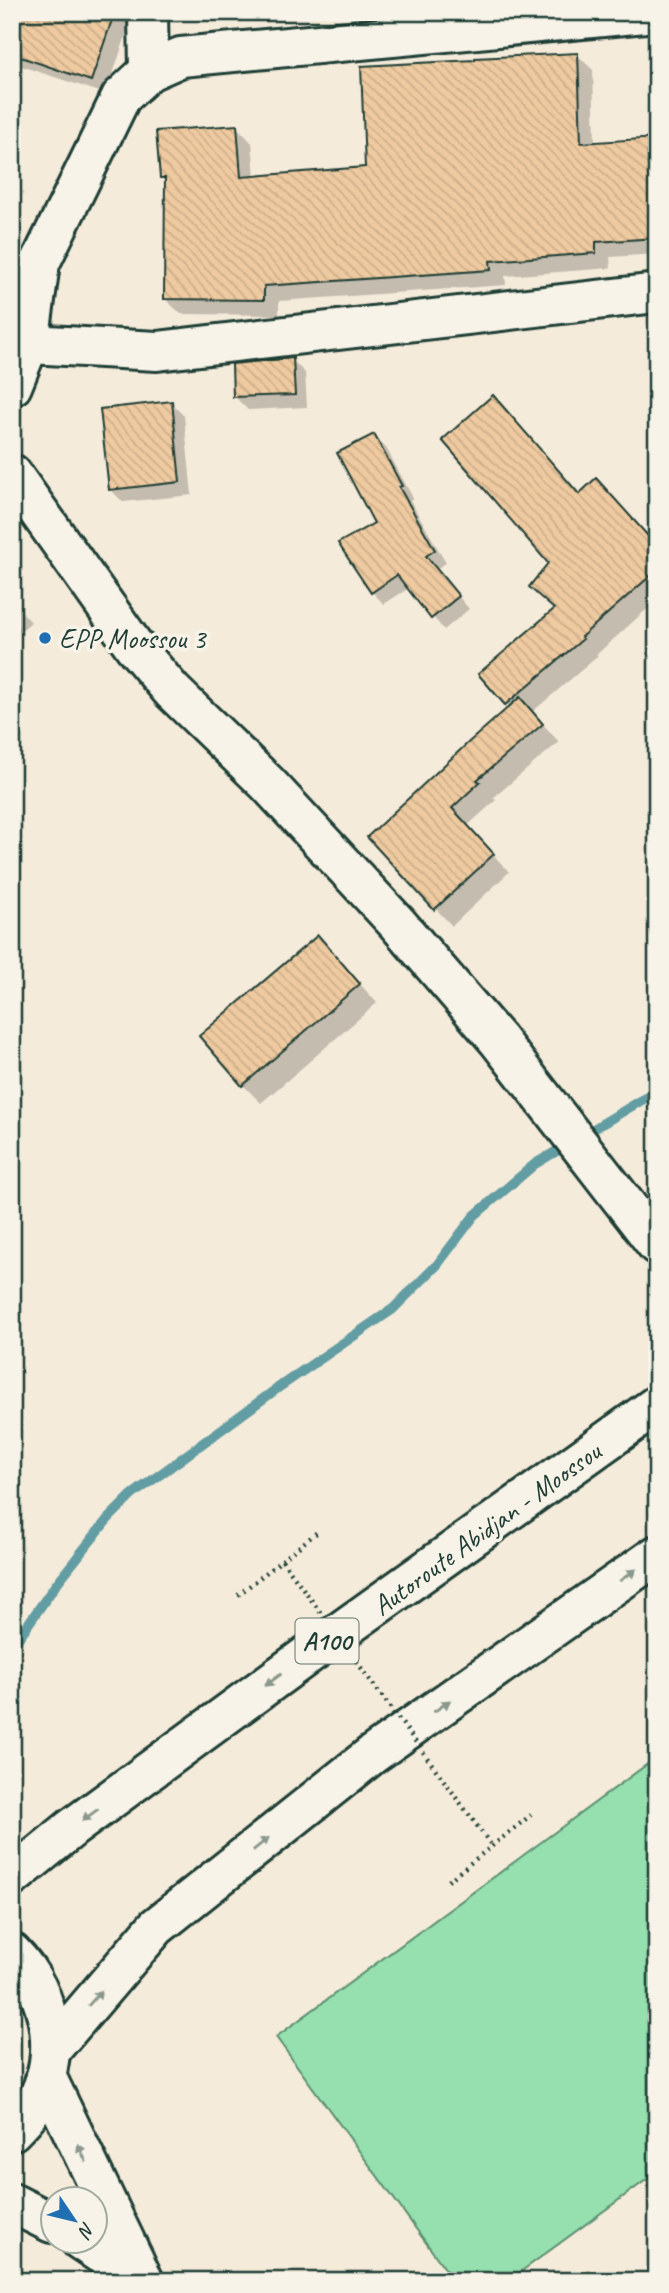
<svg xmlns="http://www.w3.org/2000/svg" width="669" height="2293" viewBox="0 0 669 2293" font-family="Caveat,sans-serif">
	<defs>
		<pattern id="building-back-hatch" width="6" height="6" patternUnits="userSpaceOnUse" patternTransform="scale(1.75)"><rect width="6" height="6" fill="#efcaa0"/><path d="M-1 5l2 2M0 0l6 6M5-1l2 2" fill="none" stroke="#ccae8a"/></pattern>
	</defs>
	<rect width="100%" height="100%" fill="#f5ebda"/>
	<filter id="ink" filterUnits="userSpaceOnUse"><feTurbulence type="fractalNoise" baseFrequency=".0143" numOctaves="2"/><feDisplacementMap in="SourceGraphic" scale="14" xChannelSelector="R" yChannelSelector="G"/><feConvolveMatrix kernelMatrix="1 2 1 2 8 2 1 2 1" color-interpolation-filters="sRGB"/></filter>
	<g filter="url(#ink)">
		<polygon fill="#96dfae" stroke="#5a8e71" stroke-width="2" points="657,1757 657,2172 508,2281 454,2281 276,2037"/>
		<g fill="#0003">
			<polygon points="12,12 134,12 106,94 12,63"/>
			<polygon points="657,45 657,129 650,46"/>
			<polygon points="577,55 593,70 595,144 657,139 657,254 610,257 611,268 505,276 506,285 279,301 279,315 181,314 165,299 166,182 161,178 237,127 252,143 255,177 367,169"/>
			<polygon points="292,360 305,373 307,407 248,410 235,397"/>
			<polygon points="171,403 184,416 192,495 123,502 110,489"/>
			<polygon points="374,436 386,448 413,498 410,500 446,563 436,569 469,609 444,630 409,588 384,604 372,592 376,523"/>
			<polygon points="580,495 657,547 657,600 596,655 598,656 532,712 559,742 493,798 496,800 467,826 509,872 452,926 369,837 510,708 481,674 555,610 531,587 551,563"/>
			<polygon points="12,601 31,622 12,638"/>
			<polygon points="318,937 377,1003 261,1103 243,1085"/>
		</g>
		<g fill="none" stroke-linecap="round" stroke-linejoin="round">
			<polyline stroke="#629da3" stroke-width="10" points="12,1647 57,1583 107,1520 132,1495 282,1385 393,1309 437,1265 474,1216 535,1164 657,1091"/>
		</g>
		<g fill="url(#building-back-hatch)" stroke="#1f3d34" stroke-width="2">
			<polygon points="12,12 97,12 113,17 91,81 12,54"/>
			<polygon points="578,53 581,143 657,138 657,238 596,242 596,253 490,261 491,270 264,286 264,300 164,299 165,178 160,178 156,131 237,125 241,177 365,167 361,66 475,60 475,58"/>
			<polygon points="293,358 295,395 233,397 232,364"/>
			<polygon points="493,395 579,494 596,478 657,546 657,570 581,637 583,639 505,705 478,674 554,609 529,587 548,563 442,440"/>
			<polygon points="172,401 180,482 109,490 100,409"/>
			<polygon points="374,434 402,486 399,487 435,550 426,556 459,596 431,619 397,575 371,593 338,543 374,523 337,453"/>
			<polygon points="520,697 543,724 477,780 480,782 452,808 494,854 434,910 367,837 470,741"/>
			<polygon points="318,935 360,984 242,1086 199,1036"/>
		</g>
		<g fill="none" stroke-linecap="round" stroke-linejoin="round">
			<defs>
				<g id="minor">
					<polyline points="148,12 149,71"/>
					<polyline points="29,344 157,351 657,293"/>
					<polyline points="12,386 29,344 40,263 121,97 149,71 181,57 656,12"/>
					<polyline points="12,474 134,646 172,691 267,783 397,923 498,1040 657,1245"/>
					<polyline points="46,2076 144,2281"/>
					<polyline points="12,2203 52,2223"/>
					<polyline points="80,2240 141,2281"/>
				</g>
				<g id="trunk">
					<polyline points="12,1877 72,1828 313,1651 657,1405"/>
					<path d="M12 1953C53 1995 64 2061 30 2111 25 2118 18 2125 12 2131"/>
					<polyline points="51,2050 156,1927 373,1754 657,1555"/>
				</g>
			</defs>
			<use href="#minor" stroke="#1f3d34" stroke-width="44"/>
			<use href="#trunk" stroke="#1f3d34" stroke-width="44"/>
			<g stroke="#1f3d34" stroke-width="4.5" stroke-dasharray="2 5" stroke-linecap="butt">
				<polyline points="238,1595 320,1530"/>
				<polyline points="448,1881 531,1815"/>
			</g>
			<use href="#minor" stroke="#f7f3e8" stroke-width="38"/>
			<use href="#trunk" stroke="#f7f3e8" stroke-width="38"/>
			<polyline stroke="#1f3d34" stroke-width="4.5" stroke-dasharray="2 5" stroke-linecap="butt" points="282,1560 492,1846"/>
		</g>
		<defs><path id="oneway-solid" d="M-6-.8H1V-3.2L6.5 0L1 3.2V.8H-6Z" transform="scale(1.75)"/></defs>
		<g fill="#8b988e">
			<use href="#oneway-solid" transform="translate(628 1575) rotate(-35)"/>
			<use href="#oneway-solid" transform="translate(273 1680) rotate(144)"/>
			<use href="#oneway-solid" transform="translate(442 1706) rotate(-35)"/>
			<use href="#oneway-solid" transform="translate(90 1815) rotate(144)"/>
			<use href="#oneway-solid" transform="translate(261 1844) rotate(-39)"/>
			<use href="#oneway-solid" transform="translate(95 1998) rotate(-49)"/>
			<use href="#oneway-solid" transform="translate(82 2153) rotate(-115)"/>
		</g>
	</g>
	<circle fill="#1f6fb2" stroke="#f7f3e8" stroke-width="2.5" cx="45" cy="638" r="7"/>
	<g text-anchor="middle" stroke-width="7" stroke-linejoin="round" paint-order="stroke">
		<rect fill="#f7f3e8" stroke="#60746a" stroke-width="2" x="295.5" y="1618.5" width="63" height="45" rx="5"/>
		<g font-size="26" font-weight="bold" fill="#1f3d34">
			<text x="327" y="1650">A100</text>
		</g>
		<g font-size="28" fill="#1f3d34" stroke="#f7f3e8" text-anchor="start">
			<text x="59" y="648">EPP Moossou 3</text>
		</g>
		<g font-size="28" fill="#1f3d34" stroke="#f7f3e8">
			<text transform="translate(486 1528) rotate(-36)" y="10">Autoroute Abidjan - Moossou</text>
		</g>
	</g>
	<rect width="669" height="2293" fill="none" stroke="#f7f3e8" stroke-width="42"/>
	<rect x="21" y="21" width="627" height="2251" fill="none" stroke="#1f3d34" stroke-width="2.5" filter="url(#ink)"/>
	<g transform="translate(74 2220) rotate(125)"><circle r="33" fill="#f7f3e8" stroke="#a1aaa0" stroke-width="2"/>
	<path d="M0-5L12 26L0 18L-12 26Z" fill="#1f6fb2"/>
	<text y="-10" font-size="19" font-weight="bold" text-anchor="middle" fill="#1f3d34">N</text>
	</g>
</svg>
